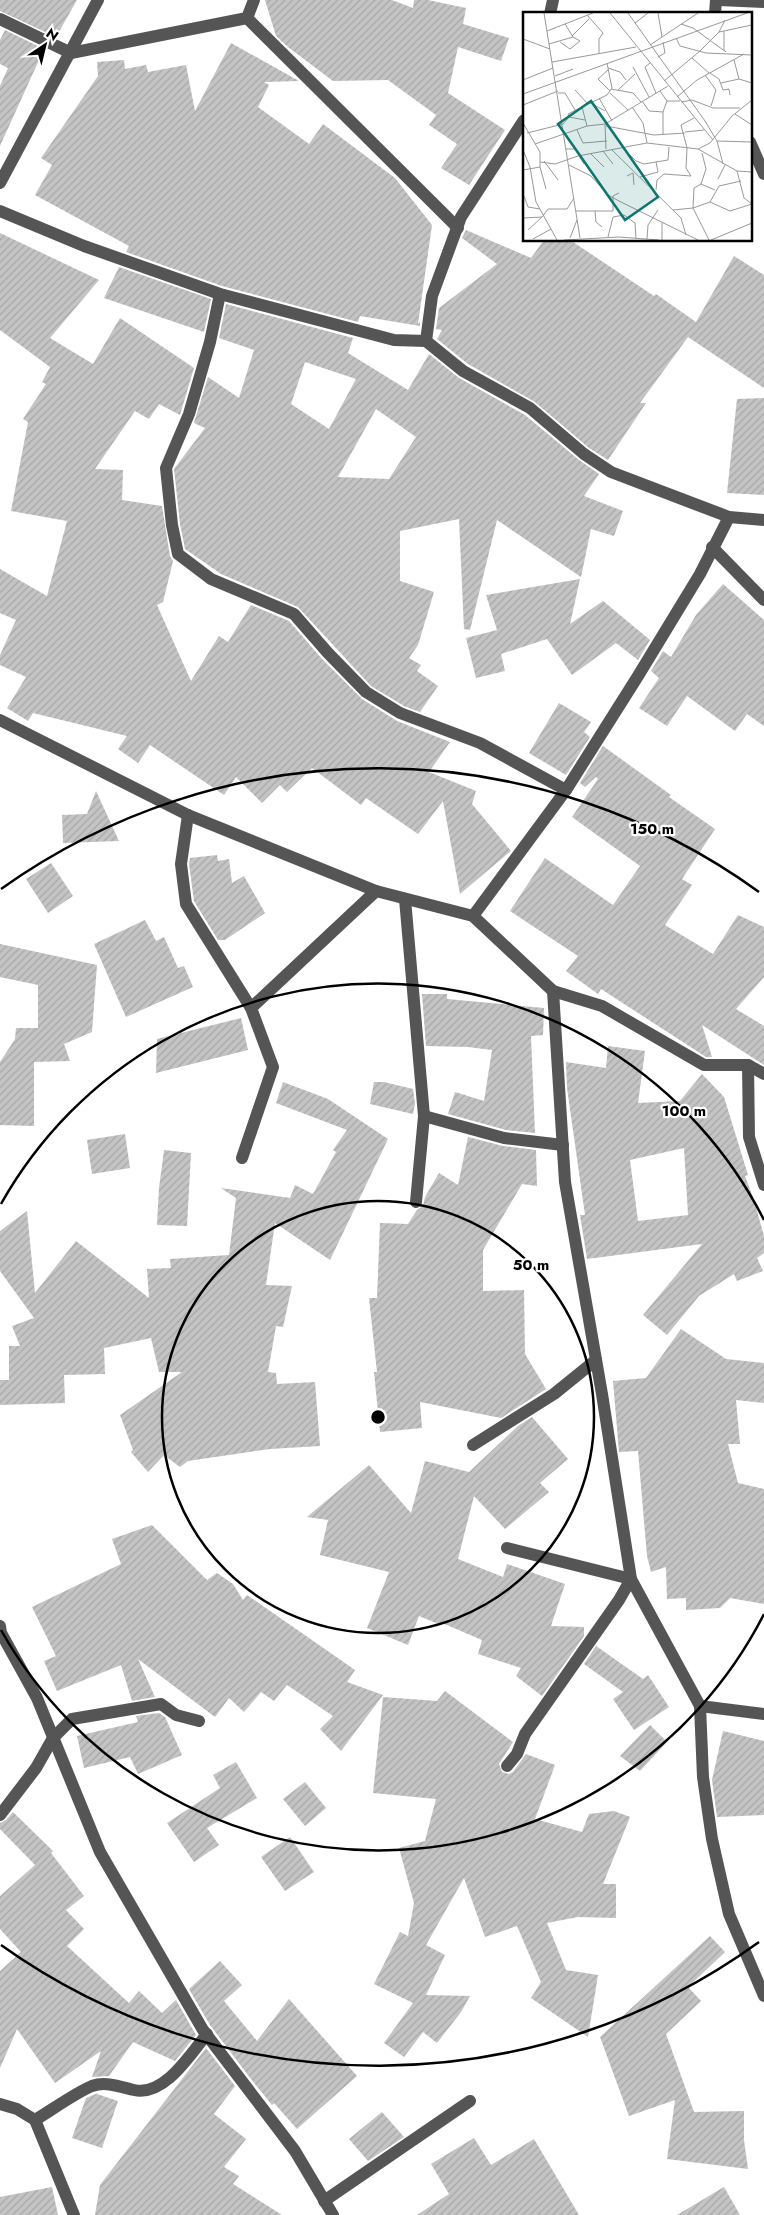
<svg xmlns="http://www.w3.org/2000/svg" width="764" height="2215" viewBox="0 0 764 2215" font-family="Jost,sans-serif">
	<defs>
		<pattern id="building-hatch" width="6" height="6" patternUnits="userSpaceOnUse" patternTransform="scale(1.25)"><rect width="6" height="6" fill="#c4c4c4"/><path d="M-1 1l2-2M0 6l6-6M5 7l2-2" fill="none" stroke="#a7a7a7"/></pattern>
	</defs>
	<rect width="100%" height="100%" fill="#fff"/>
	<g fill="url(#building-hatch)" fill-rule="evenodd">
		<polygon points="0,0 77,0 56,37 0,11"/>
		<polygon points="265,0 392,0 413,8 414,0 428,0 466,8 463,24 509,38 501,61 458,47 448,93 505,130 469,185 441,168 457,144 429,125 436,115 388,80 333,81 288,47 276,36"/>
		<polygon points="5,30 44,49 0,146 0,86 8,68 0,64 0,40"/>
		<polygon points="231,43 299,81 264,82 269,85 258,107 309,144 323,124 395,178 432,225 418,324 420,322 420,326 360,316 358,322 222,286 126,252 129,246 35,195 52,165 41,158 98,76 97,62 124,60 125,69 146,65 148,72 186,65 195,111"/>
		<polygon points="466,230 531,258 544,240 570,240 654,296 656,294 696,322 734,256 764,275 764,388 688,337 640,403 646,403 608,460 589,448 535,402 468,364 437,339 442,330 436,329 439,308 497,264 462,238"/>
		<polygon points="0,233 99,280 50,338 93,364 120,318 194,368 180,415 159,404 149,419 135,411 95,469 123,470 122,500 162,506 170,556 173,561 163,602 157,605 191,681 219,636 228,642 251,605 289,621 322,659 362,699 397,721 450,742 429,772 476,791 472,804 511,851 460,894 443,801 418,834 366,798 361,805 312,768 287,792 280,785 262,803 236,777 224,795 150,745 138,763 118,749 127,736 33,713 28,721 7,708 26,677 0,665 0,655 16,620 0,613 0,569 47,596 67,521 11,511 28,422 23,419 46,384 42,382 50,367 0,330"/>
		<polygon points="119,267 211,299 204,332 104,298"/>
		<path d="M226 304 353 338 348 353 408 390 429 354 459 378 525 415 579 460 599 474 584 496 623 511 614 536 591 529 581 577 497 520 470 630 464 629 459 519 400 531V581L434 592 418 645 409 658 421 665 417 671 438 686 420 712 404 706 371 686 298 607 221 574 185 549 180 524 174 469 205 428 194 423 208 377 239 398 254 350 219 338ZM305 362 356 379 329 429 291 404ZM376 409 416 437 389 479 338 477Z"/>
		<polygon points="764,398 764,495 727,493 737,399"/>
		<polygon points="580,579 570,624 603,601 650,640 638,660 616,643 572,675 547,639 501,654 505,671 476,678 466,638 497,630 486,595"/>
		<polygon points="723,584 764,620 764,726 747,714 735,731 687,696 667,726 639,708 659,678 651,671 663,651 671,657 696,615"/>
		<polygon points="559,703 591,722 584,732 590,737 566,775 529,753"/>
		<polygon points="603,746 671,795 669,797 715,829 682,879 692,885 665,925 713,954 738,915 764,927 764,977 736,1009 764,1026 764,1065 702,1025 712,1057 706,1057 601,989 598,994 566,971 578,956 510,911 545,858 613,905 640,866 572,817 598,779 596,777 585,787 580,783"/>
		<polygon points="96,791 119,841 63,843 62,815 87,814"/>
		<polygon points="217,855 218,861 229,859 232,883 244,876 265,913 225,940 218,940 194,901 189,864 190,858"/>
		<polygon points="51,863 73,896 48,913 26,879"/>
		<polygon points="145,920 156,941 164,937 178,968 184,966 193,987 126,1017 94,944"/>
		<polygon points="0,944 97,965 92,1032 64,1044 70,1061 34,1062 34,1126 0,1125 0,1062 15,1039 16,1028 38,1028 38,985 0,977"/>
		<polygon points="422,994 447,994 447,999 544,1008 543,1035 531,1036 535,1133 506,1130 448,1114 455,1092 484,1101 492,1050 468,1047 426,1046"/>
		<polygon points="241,1018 248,1050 156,1073 157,1039"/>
		<path d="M608 1046 645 1051 638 1103 680 1101 702 1074 724 1097 748 1175 745 1176 754 1200 764 1236V1253L757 1258 763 1271 737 1281 734 1274 699 1296 667 1335 643 1315 702 1244 587 1259 580 1215H585L567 1088 566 1062 606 1068ZM684 1148 688 1215 638 1221 630 1160Z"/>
		<polygon points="283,1082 328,1099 388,1139 330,1260 275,1223 266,1285 292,1286 283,1327 276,1326 268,1372 276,1373 277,1384 315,1382 320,1446 270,1449 188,1461 180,1467 164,1455 148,1472 131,1452 133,1450 120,1415 182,1372 159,1372 151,1338 104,1348 105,1374 64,1375 65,1403 0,1405 0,1380 9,1380 9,1346 20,1346 12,1326 34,1318 0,1271 0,1231 27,1211 35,1293 76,1241 149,1298 147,1269 171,1268 170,1259 229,1255 236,1198 221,1188 290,1198 295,1185 313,1194 336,1152 333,1150 347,1130 276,1103"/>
		<polygon points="374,1082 384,1082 413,1089 415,1104 413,1114 370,1104"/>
		<polygon points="125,1134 130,1168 92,1174 87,1140"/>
		<polygon points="468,1137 503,1146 536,1150 537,1186 522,1184 483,1250 483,1291 524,1290 525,1354 546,1389 501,1418 420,1402 422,1428 380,1432 374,1372 377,1372 369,1298 377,1298 380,1223 408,1224 417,1210 423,1206 425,1197 439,1173 458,1185"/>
		<polygon points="164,1150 191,1153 187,1226 157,1225 159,1188"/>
		<polygon points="681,1329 726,1359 764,1363 764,1403 736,1400 740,1444 728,1444 738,1483 764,1489 764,1604 730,1598 720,1608 686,1610 686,1598 667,1599 666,1567 651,1572 647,1556 638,1451 619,1452 613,1381 646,1378"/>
		<polygon points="532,1417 568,1459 540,1483 549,1492 505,1529 474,1496 458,1559 503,1577 507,1564 565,1584 551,1626 584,1627 584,1636 542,1696 516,1676 521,1668 478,1654 482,1640 442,1623 441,1625 419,1616 408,1645 367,1628 389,1572 320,1555 328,1520 307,1517 369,1465 411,1513 425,1461 469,1472 518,1426"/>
		<polygon points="152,1525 207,1580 217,1573 233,1584 243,1600 247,1595 355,1670 347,1682 383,1695 341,1751 320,1729 333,1716 287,1685 274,1701 261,1692 244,1712 229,1698 215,1717 138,1659 155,1697 132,1701 121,1665 57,1691 44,1661 56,1656 32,1607 121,1564 112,1539"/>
		<polygon points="596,1646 643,1679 648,1675 669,1707 634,1730 613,1699 623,1692 584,1664"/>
		<polygon points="445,1691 513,1742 499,1764 502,1772 509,1774 513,1772 526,1754 555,1765 535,1819 582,1832 589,1814 614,1811 630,1817 603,1884 616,1884 616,1918 578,1917 547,1923 566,1970 598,1975 588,2037 531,1998 541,1982 517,1926 485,1937 464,1878 426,1945 445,1955 426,1995 470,1996 461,2012 437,2043 423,2032 404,2057 384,2043 413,2003 374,1984 400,1932 408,1936 414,1903 399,1848 425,1841 436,1799 373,1793 383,1697 437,1701"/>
		<polygon points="159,1713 165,1717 182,1755 138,1774 130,1757 84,1768 77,1736 138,1722 136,1716"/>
		<polygon points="650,1725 667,1742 640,1771 620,1756"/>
		<polygon points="723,1731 764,1741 764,1815 717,1817 712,1780"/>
		<polygon points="236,1762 257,1798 207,1828 219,1845 194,1862 167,1823 220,1788 213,1775"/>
		<polygon points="305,1782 326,1808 305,1826 283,1799"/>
		<polygon points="13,1812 53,1851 51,1853 84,1896 66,1910 84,1929 67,1946 129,2003 139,1991 162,2013 176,2000 196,2035 175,2061 133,2042 109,2076 92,2077 101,2051 55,2083 17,2029 0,2068 0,1971 21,1952 0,1929 0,1896 35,1865 0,1829 0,1823 6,1820"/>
		<polygon points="290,1837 314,1872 285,1891 261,1857"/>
		<polygon points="710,1936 725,1952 688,1987 701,2001 666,2034 694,2112 744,2111 744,2140 748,2169 667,2159 675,2100 629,2116 600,2037"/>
		<polygon points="220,1961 242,1985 224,2001 257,2041 289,1999 357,2076 297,2129 274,2103 272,2105 251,2079 210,2025 189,1989"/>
		<polygon points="206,2048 235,2086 214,2114 246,2139 224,2167 239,2176 233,2184 282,2215 95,2215 100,2185"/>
		<polygon points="98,2093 97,2094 118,2101 102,2148 72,2138 86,2098"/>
		<polygon points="382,2112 404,2137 368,2161 349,2139"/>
		<polygon points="474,2138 491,2165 534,2139 579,2215 417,2215 449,2194 431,2164"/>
		<polygon points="52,2187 58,2215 0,2215 0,2197"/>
		<polygon points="724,2187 740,2215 677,2215"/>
	</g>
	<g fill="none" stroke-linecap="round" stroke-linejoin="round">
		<g stroke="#555" stroke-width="12">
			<polyline points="719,0 764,2"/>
			<polyline points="550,14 553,0"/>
			<polyline points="715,14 716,0"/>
			<polyline points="247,18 458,228"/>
			<polyline points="0,19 71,53 247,18 254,0"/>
			<polyline points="750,142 764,174"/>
			<polyline points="0,183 98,0"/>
			<polyline points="0,211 84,246 220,294 394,340 426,341 463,371 530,408 584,454 611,472 729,517 764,520"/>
			<polyline points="220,294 210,342 189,414 166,468 172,525 178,554 211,579 294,614 328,653 366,692 400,713 480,743 566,790"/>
			<polyline points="426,341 432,296 461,217 524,120"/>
			<polyline points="712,547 764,600"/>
			<polyline points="0,720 188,815 376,891 473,916 553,991 602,1006 704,1065 748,1065 764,1074"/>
			<polyline points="188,815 181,864 186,904 251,1008 273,1067 242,1158"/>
			<polyline points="405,899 424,1116 416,1202"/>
			<polyline points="473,916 566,790 638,676 700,574 729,517"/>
			<polyline points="553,991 565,1182 602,1394 631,1579 700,1706 703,1777 712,1839 729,1914 764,1996"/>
			<polyline points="251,1008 376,891"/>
			<polyline points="748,1065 749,1137 764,1185"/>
			<polyline points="424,1116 504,1138 563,1145"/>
			<polyline points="473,1445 554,1394 596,1360"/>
			<polyline points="507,1548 631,1579 619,1600 525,1734 517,1754 507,1766"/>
			<polyline points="0,1626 1,1633 37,1698 100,1852 203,2030 295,2151 333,2215"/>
			<polyline points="700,1706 764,1714"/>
			<polyline points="0,1815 36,1768 53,1738 72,1719 161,1704 176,1715 199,1721"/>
			<polyline points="0,2104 17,2109 35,2120 74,2215"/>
			<path d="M35 2120C52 2110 75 2093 92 2086 106 2081 121 2087 134 2090 164 2097 190 2055 207 2034"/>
			<polyline points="324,2201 470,2101"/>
		</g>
	</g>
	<g fill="none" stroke="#000" stroke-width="2.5">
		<circle cx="378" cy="1417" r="216"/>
		<path d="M764 1614A433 433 0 0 1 1 1630M1 1204A433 433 0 0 1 764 1220"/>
		<path d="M759 1942A649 649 0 0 1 1 1945M1 889A649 649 0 0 1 759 892"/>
	</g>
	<g transform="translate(523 12)">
		<rect width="229" height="229" fill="#fff"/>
		<path fill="none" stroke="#999" stroke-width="1" d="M21 1 57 226M87 1 190 128M105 1 182 109 194 129 200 152M135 1 139 25M64 3 80 21 76 27V41M112 11 125 1M158 12 170 16 203 40M24 19 70 1M201 19V38M196 20 229 13M49 24 66 7M153 26 157 34 183 41 229 43M0 27 27 37M37 30 47 37 57 29 50 25 42 12M26 32 50 25M127 33 175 1M135 45 142 41 140 30M169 46 186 61M211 48 216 67M29 50 113 35M127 51 122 55 133 81M110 55 126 85M85 56 97 60 103 68M85 58 75 67 87 79M187 61 196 67 200 78 206 77 207 83M182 63 193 78 188 94M32 64 50 57M0 68 30 56M141 69 177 39 196 20 202 8M198 71 216 67 229 71M88 77 110 81 118 90M52 78 64 91M95 78 112 62M137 79 144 89H157M35 81H42L52 98M87 81 105 98M0 82 224 1M154 85 174 68 221 42M76 86 89 109M119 89 126 99 140 100M66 90 82 99M158 90 169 88 190 96H217M0 93 35 79M109 95 120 111 124 131M212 102 229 113M46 105 62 108M0 111 17 140V155L0 158M82 112 83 137M64 114 59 95 84 83 89 76 84 51M83 114 131 123 162 121M54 118 60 131 84 129M162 120 181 118M4 121 40 112 46 105 45 102 59 95M140 123V100L144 89M194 129 229 130M12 132 64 114 82 112 145 74M100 136 113 149 121 152 145 148 146 135M43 137H52L61 152M175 137 214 159 229 160M0 138 7 155 13 190 34 228M89 138 158 206 163 223M80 139 90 152M179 141 183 157 178 172 192 178M68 142 81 155M21 149 35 168M17 150 32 152 55 144 124 131 175 137 187 131 209 104 229 88M46 153 68 164 85 183 96 189 175 228M17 155 23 177M214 159 221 186 229 192M104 164 110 161 111 173M117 165 135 160 133 150M195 167 202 153M178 172 171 176 170 196 186 228M133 178 134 168 141 162 168 164 163 156 164 136 158 113 171 106M1 184 5 195 17 197M187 190 196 174 218 169M150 198 170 196 187 190 207 199 229 192M53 199H72L73 210 79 215M72 199H90V184L96 181M0 206 19 205 25 197H44L51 186M5 218 19 205M85 225 90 205 101 203 112 211 113 227M47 226 54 208M10 227 28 217M124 227 125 213 135 198M41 228 96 225 136 228M139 228V211M188 228 229 211"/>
		<path fill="#0f766e" fill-opacity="0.15" stroke="#0f766e" stroke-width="2.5" d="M68 89 135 185 102 208 35 112Z"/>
		<rect width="229" height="229" fill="none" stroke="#000" stroke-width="2.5"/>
	</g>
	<circle cx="378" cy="1417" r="8" fill="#000" stroke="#fff" stroke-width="2.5"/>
	<g font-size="15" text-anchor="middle" font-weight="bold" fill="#000" stroke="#fff" stroke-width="4.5" stroke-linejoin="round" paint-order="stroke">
		<text x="652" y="834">150 m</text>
		<text x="684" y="1116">100 m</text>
		<text x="531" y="1270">50 m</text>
	</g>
	<g transform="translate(45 45) rotate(35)" stroke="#ffffff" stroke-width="4" paint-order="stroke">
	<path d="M0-4L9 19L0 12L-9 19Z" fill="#000000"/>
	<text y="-8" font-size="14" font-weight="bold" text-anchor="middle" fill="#000000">N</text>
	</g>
</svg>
